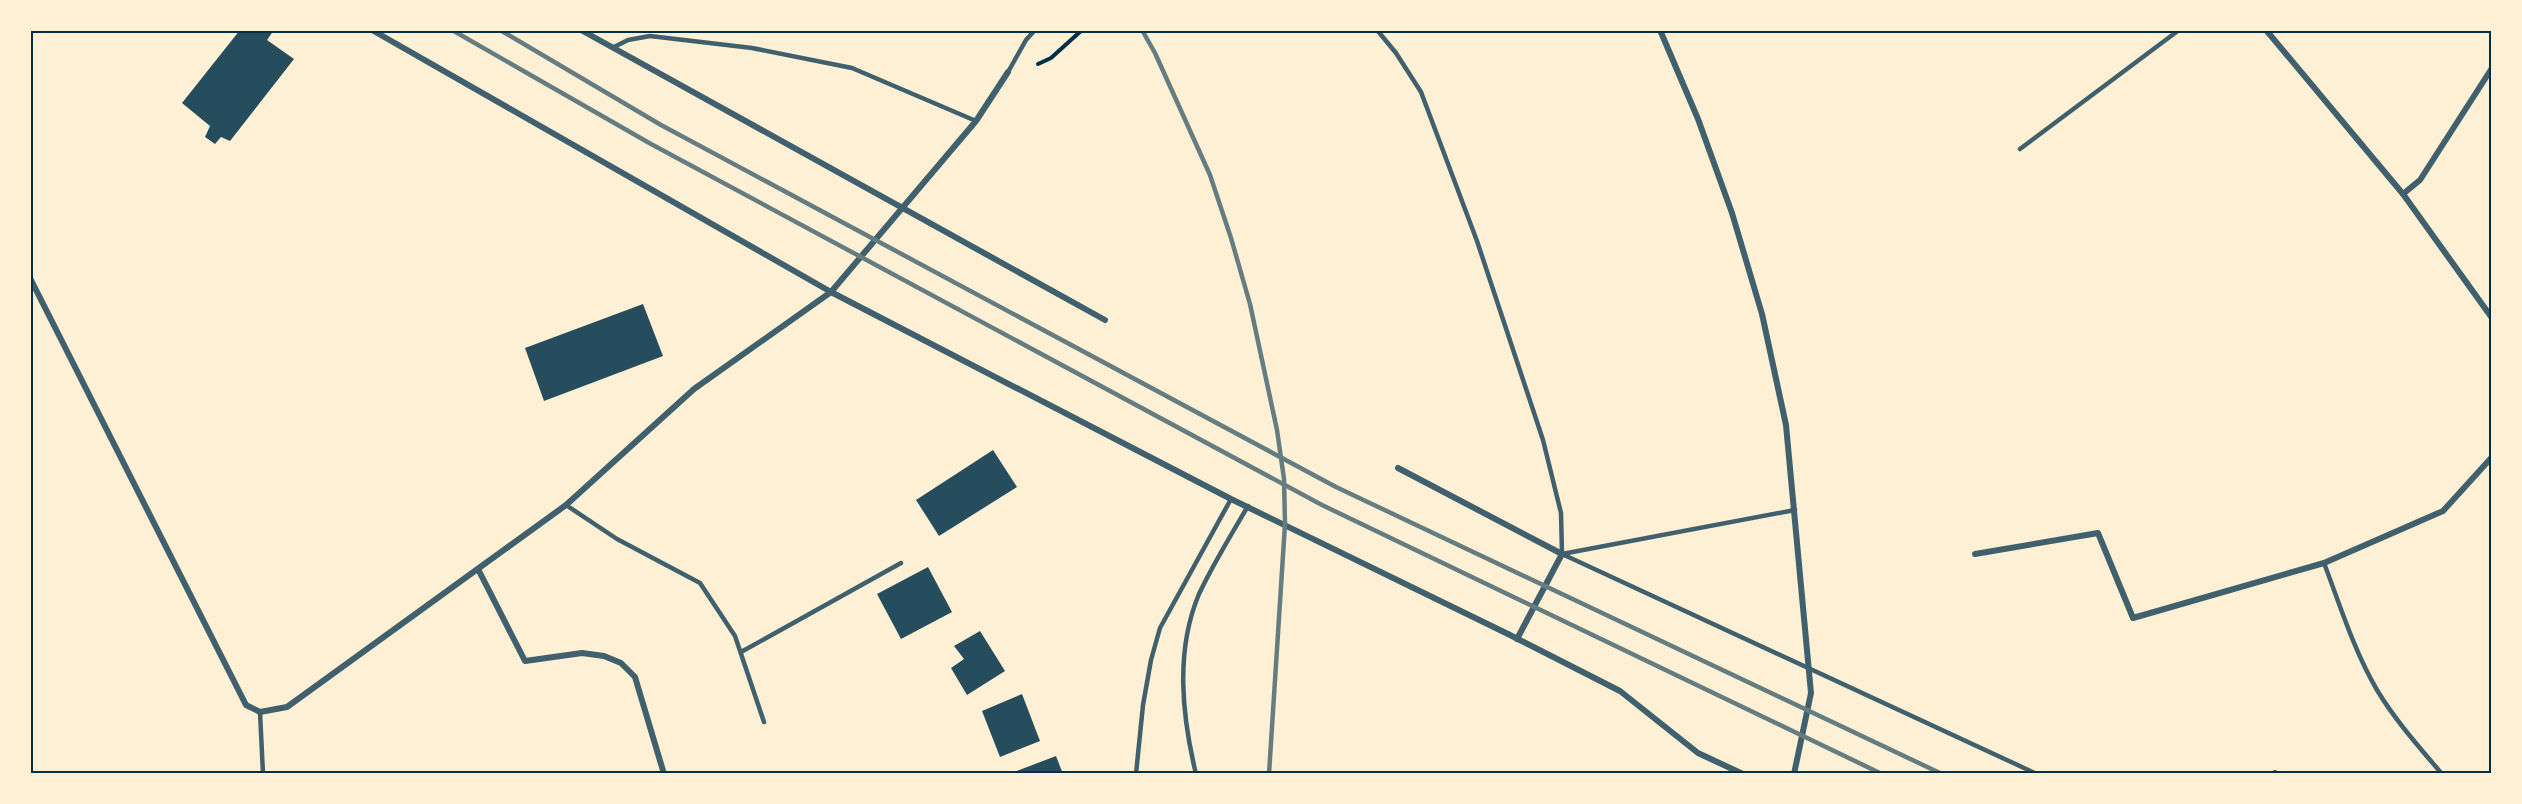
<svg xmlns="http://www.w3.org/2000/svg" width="2522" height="804" viewBox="0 0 2522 804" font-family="Signika,sans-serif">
	<rect width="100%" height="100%" fill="#fdf0d5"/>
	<g fill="#264d5e">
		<polygon points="240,30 274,30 267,40 294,59 230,141 221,137 215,144 205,137 210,126 182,103"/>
		<polygon points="643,304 663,356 544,401 525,348"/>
		<polygon points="993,450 1017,487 939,536 916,500"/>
		<polygon points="928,567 952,612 901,639 877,594"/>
		<polygon points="980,631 1005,671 967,695 951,668 964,659 954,646"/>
		<polygon points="1022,694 1040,741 1000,757 982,711"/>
		<polygon points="1056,756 1063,774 1015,774 1014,772"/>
	</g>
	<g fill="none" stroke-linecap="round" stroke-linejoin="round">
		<g stroke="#003049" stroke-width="4">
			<polyline points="1038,64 1051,58 1082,30"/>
			<polyline points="2275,772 2277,774"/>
		</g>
		<g stroke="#3f606c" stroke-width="4.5">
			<polyline points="1377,30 1396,53 1421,92 1477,241 1543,440 1561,513 1562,554"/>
			<polyline points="614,47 628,40 650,36 752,48 852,68 976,121"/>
			<polyline points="1008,72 1026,40 1035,30"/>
			<polyline points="2020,149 2179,30"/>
			<polyline points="566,505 617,539 700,583 735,636 764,722"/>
			<polyline points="1562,554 2037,774"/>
			<polyline points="1562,554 1795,510"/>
			<path d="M2324 563C2340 605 2354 651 2377 690 2395 720 2419 747 2442 774"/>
			<polyline points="741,652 901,563"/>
			<polyline points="260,712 263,774"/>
			<polyline points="1136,774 1143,705 1151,660 1160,628 1231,499"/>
			<path d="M1196 774C1182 716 1175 651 1199 594 1213 564 1231 535 1248 506"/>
		</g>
		<g stroke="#3f606c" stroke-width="6">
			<polyline points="372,30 831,292 1231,499 1508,634 1620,691 1698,753 1743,774"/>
			<polyline points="581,30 1105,320"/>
			<polyline points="1660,30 1698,119 1732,213 1762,314 1786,425 1811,693 1794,774"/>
			<polyline points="2266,30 2403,194 2492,318"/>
			<polyline points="2403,194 2420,180 2492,68"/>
			<polyline points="30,278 246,705 260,712 287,707 566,505 694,389 831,292 976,121 1008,72"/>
			<polyline points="1398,468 1562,554 1517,639"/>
			<polyline points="1975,554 2098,533 2133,618 2324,563 2443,511 2492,457"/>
			<polyline points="478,569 525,661 582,653 604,656 621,663 635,677 664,774"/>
		</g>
		<g stroke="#657d81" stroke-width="4.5">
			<polyline points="452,30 651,144 1322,505 1882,774"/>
			<polyline points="500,30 661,125 1336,487 1942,774"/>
			<polyline points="1142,30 1155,53 1210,175 1231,238 1250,304 1277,430 1284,479 1285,524 1269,774"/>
		</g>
	</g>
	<rect width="2522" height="804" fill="none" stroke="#fdf0d5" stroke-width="63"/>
	<rect x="32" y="32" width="2458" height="740" fill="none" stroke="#003049" stroke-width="2"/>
</svg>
